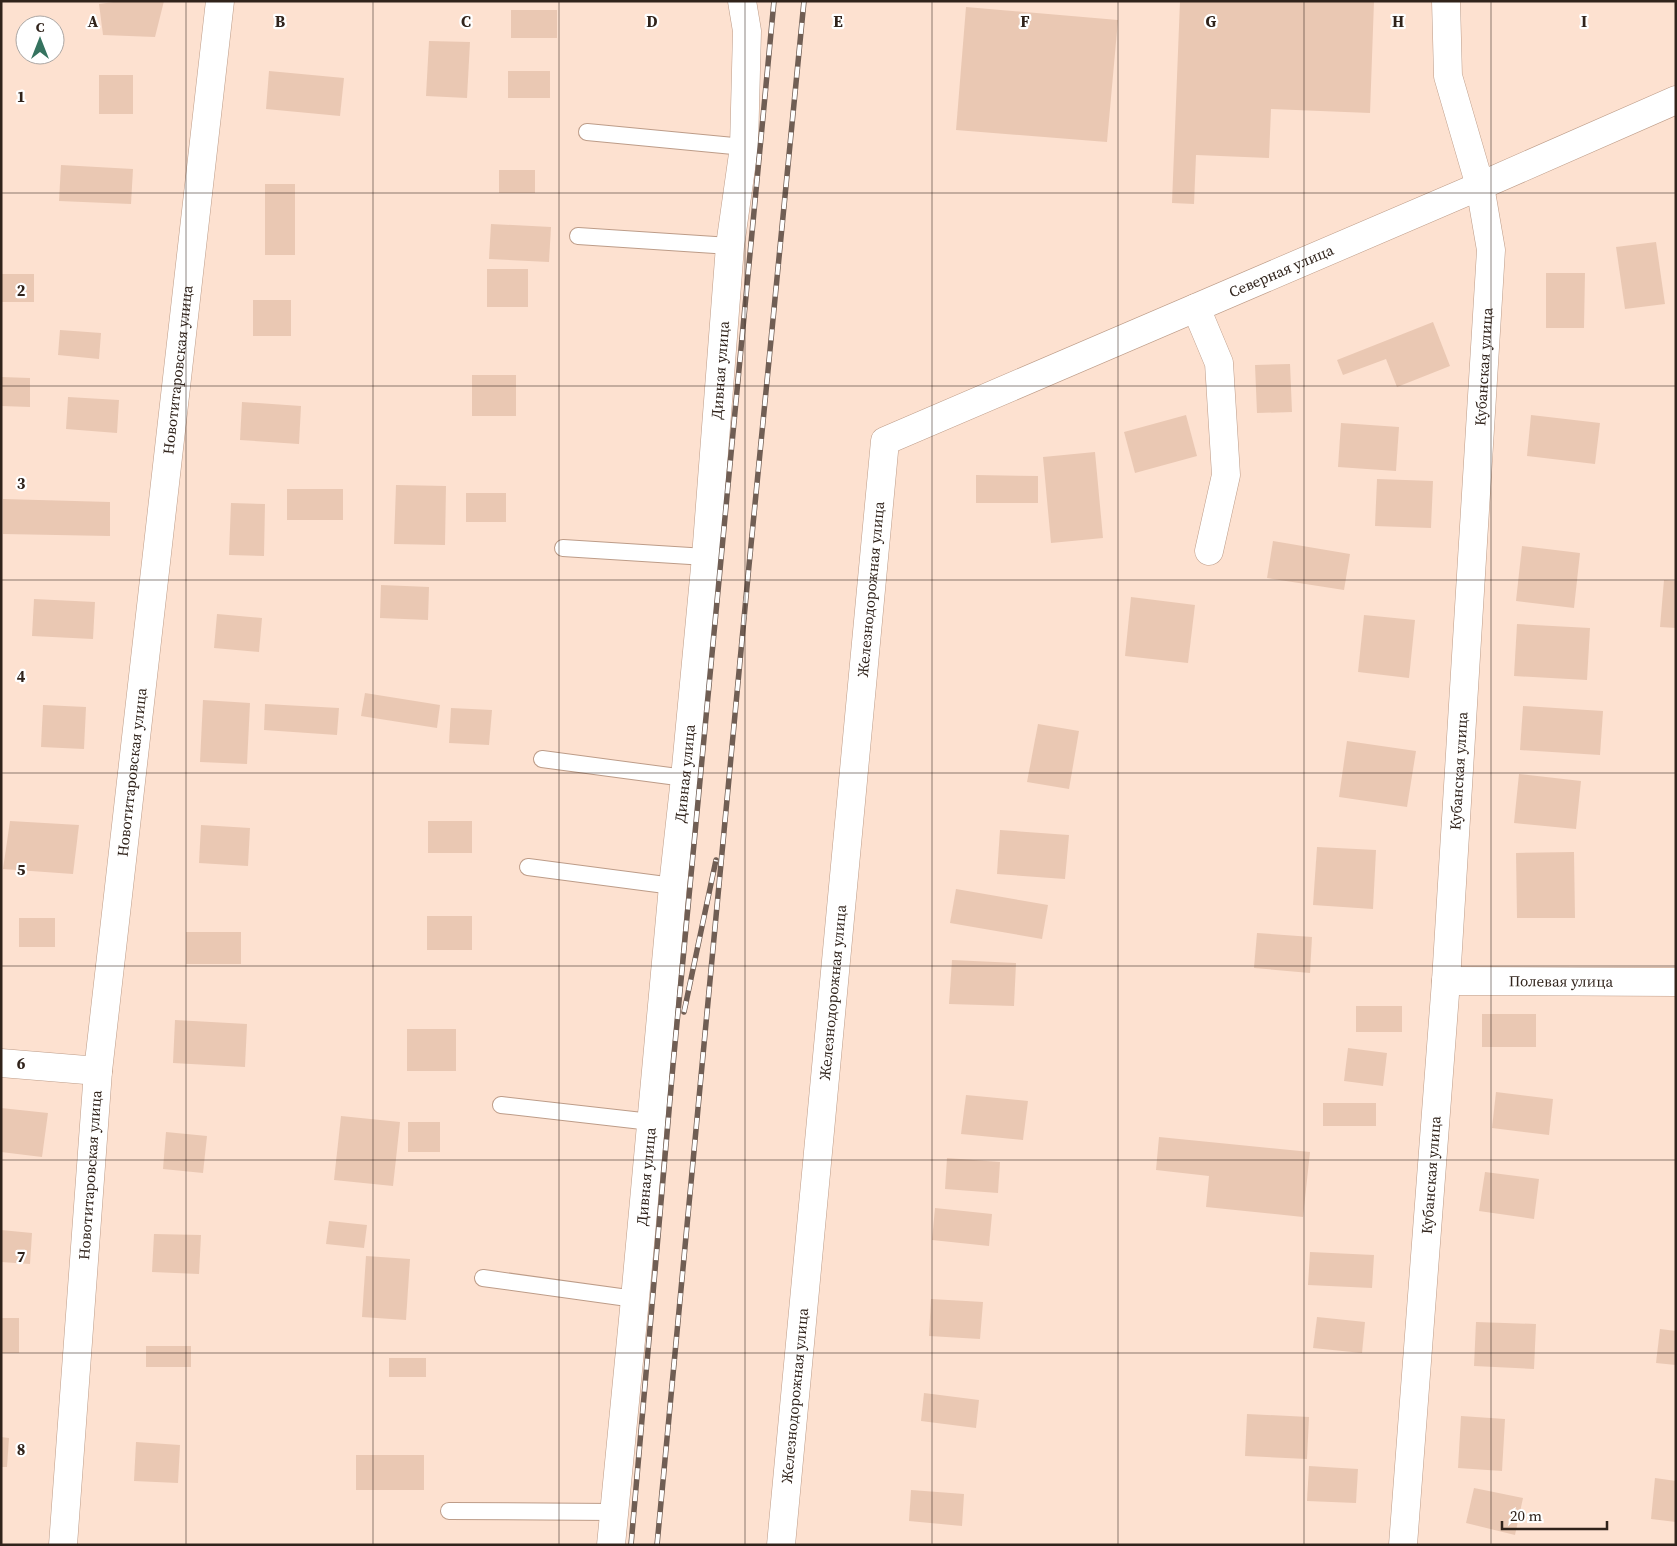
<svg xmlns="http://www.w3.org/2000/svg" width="1677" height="1546" viewBox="0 0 1677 1546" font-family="'Source Serif 4',serif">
	<rect width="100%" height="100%" fill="#fde1d0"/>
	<g fill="#eac8b3">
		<polygon points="121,1 164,1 155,37 103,35 99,4"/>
		<polygon points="1180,1 1374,1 1370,113 1271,109 1269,158 1196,155 1194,204 1172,203"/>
		<polygon points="966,7 1118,20 1107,142 956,130"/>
		<rect x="511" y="10" width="46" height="28"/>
		<polygon points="429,41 470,42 467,98 426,96"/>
		<polygon points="269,71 344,78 340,116 266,109"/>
		<rect x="508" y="71" width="42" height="27"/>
		<rect x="99" y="75" width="34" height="39"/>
		<polygon points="61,165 133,169 131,204 59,201"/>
		<rect x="499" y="170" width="36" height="23"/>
		<rect x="265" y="184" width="30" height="71"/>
		<polygon points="491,224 551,227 549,262 489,259"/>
		<polygon points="1656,242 1665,304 1625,309 1616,247"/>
		<rect x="487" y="269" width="41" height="38"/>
		<polygon points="1546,273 1585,273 1584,328 1546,328"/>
		<rect x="1" y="274" width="33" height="28"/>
		<rect x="253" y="300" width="38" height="36"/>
		<polygon points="1433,322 1450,366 1397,387 1386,359 1343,375 1337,360"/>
		<polygon points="60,330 101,333 99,359 58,355"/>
		<polygon points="1290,364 1292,412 1257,413 1255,365"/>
		<rect x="472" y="375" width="44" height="41"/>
		<polygon points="1,377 30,378 30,407 1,406"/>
		<polygon points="68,397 119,400 117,433 66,429"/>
		<polygon points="242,402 301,406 299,444 240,440"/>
		<polygon points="1186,415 1197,456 1135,473 1124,432"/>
		<polygon points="1531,415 1600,423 1595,464 1527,456"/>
		<polygon points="1341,423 1399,427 1396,471 1338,467"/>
		<polygon points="1095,452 1103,538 1051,543 1043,457"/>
		<polygon points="976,475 1038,476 1038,503 976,503"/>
		<polygon points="1377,479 1433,481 1431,528 1375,526"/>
		<polygon points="396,485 446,486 445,545 394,544"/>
		<rect x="287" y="489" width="56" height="31"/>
		<rect x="466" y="493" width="40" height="29"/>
		<polygon points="3,499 110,502 110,536 3,534"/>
		<polygon points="231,503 265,504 264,556 229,555"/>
		<polygon points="1273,541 1350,554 1344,590 1267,578"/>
		<polygon points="1522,546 1580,553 1574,608 1516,601"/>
		<polygon points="1664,580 1676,581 1676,628 1660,627"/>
		<polygon points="381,585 429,587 428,620 380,618"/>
		<polygon points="1131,597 1195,605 1188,663 1125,656"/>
		<polygon points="34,599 95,602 93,639 32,636"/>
		<polygon points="217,614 262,618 259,652 214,648"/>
		<polygon points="1364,615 1415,620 1409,678 1358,672"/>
		<polygon points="1517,624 1590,628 1587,680 1514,676"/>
		<polygon points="365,693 440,705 437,728 361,716"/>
		<polygon points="203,700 250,703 247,764 200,762"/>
		<polygon points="265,704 339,708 337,735 264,730"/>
		<polygon points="43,705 86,707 84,749 41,747"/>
		<polygon points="1523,706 1603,711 1600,755 1520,750"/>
		<polygon points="451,708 492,710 489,745 449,743"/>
		<polygon points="1038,724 1079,731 1069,789 1027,782"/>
		<polygon points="1347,741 1416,751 1407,807 1339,797"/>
		<polygon points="1519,774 1581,781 1576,829 1514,823"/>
		<polygon points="10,821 79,825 73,874 3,869"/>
		<rect x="428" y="821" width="44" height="32"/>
		<polygon points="201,825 250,828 248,866 199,863"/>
		<polygon points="1000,830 1069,835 1065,879 997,874"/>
		<polygon points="1317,847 1376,850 1373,909 1313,905"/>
		<polygon points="1574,852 1575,918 1517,918 1516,853"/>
		<polygon points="956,889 1048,905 1042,939 950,923"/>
		<rect x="427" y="916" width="45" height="34"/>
		<rect x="19" y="918" width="36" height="29"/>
		<rect x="186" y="932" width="55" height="32"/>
		<polygon points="1257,933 1312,937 1310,973 1254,968"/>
		<polygon points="952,960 1016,963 1014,1006 949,1004"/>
		<rect x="1356" y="1006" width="46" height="26"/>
		<rect x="1482" y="1014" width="54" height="33"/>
		<polygon points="175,1020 247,1024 245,1067 173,1063"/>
		<rect x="407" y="1029" width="49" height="42"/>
		<polygon points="1348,1048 1387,1053 1383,1086 1344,1081"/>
		<polygon points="1496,1092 1553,1099 1549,1135 1492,1128"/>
		<polygon points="966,1095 1028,1101 1023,1140 961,1134"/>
		<rect x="1323" y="1103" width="53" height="23"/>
		<polygon points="1,1108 48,1113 42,1157 1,1152"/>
		<polygon points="341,1116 400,1122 393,1186 334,1180"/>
		<rect x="408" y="1122" width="32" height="30"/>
		<polygon points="166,1132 207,1136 203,1173 163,1169"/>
		<polygon points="1159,1137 1310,1152 1303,1217 1206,1207 1209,1176 1156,1170"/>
		<polygon points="947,1158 1000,1162 998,1193 945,1189"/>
		<polygon points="1485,1172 1539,1179 1534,1219 1479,1211"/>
		<polygon points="935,1208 992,1214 989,1246 932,1240"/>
		<polygon points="329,1221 367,1225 364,1248 326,1244"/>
		<polygon points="1,1230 32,1233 30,1264 1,1262"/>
		<polygon points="154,1234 201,1235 199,1274 152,1272"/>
		<polygon points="1310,1252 1374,1255 1372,1288 1308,1285"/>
		<polygon points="366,1256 410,1259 406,1320 362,1317"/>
		<polygon points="931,1299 983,1302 980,1339 929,1336"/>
		<polygon points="1317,1317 1365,1322 1362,1353 1313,1348"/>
		<rect x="1" y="1318" width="18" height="35"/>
		<polygon points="1476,1322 1536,1324 1534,1369 1474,1366"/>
		<polygon points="1660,1329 1676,1331 1676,1365 1656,1363"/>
		<rect x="146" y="1346" width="45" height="21"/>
		<rect x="389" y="1358" width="37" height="19"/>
		<polygon points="924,1393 979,1400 976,1428 921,1421"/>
		<polygon points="1247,1414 1309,1417 1307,1459 1245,1456"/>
		<polygon points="1461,1416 1505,1419 1502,1471 1458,1468"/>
		<polygon points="1,1437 9,1438 7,1467 1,1467"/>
		<polygon points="136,1442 180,1445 178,1483 134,1481"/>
		<rect x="356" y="1455" width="68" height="35"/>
		<polygon points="1309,1466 1358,1469 1356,1503 1307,1501"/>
		<polygon points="1655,1478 1676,1481 1676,1522 1651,1519"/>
		<polygon points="1474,1488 1523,1498 1515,1535 1466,1523"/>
		<polygon points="911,1490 964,1494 962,1526 909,1521"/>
	</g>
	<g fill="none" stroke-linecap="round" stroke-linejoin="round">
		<defs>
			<g id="service">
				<polyline points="587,132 744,147"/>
				<polyline points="578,236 730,246"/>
				<polyline points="563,548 706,557"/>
				<polyline points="542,759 685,778"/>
				<polyline points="528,867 673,886"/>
				<polyline points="501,1105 651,1122"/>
				<polyline points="483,1278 635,1299"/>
				<polyline points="449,1511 614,1512"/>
			</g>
			<g id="minor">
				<polyline points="1196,308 1219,363 1226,475 1209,551"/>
				<path id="s1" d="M1446 981 1676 982"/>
				<polyline points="1,1063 98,1071"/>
				<path id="s2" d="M63 1545 98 1071 220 1"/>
				<path id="s3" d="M611 1545 635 1299 673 886 685 778 706 557 730 246 744 147 747 31 742 1"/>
				<path id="s4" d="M1403 1545 1446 981 1491 250 1480 186 1448 76 1446 1"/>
			</g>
			<g id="tertiary">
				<path id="s5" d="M781 1545 885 441 1480 186 1676 100"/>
			</g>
		</defs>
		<use href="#service" stroke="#bd9c88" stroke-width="18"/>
		<use href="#minor" stroke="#bd9c88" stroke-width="29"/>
		<use href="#tertiary" stroke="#bd9c88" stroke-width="29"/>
		<use href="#service" stroke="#fff" stroke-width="16"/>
		<use href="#minor" stroke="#fff" stroke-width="28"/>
		<use href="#tertiary" stroke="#fff" stroke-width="28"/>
		<defs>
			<g id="rail">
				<polyline points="684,1012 716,860"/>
				<polyline points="631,1545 673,1065 774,1"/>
				<polyline points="657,1545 748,576 804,1"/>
			</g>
		</defs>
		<use href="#rail" stroke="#705e54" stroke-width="5.5"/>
		<use href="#rail" stroke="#fff" stroke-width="4" stroke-dasharray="11" stroke-linecap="butt"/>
	</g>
	<path fill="none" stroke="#30231b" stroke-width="1" stroke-opacity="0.55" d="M186 1V1545M373 1V1545M559 1V1545M745 1V1545M932 1V1545M1118 1V1545M1304 1V1545M1491 1V1545M1 193H1676M1 386H1676M1 580H1676M1 773H1676M1 966H1676M1 1160H1676M1 1353H1676"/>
	<g text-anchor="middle" stroke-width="4.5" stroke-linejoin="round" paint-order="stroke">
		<g font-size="15" fill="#30231b" stroke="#fff">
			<text dy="5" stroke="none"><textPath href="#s5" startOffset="1540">Северная улица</textPath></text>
			<text dy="5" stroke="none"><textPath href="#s4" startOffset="1181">Кубанская улица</textPath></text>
			<text dy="5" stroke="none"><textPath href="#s2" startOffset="1181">Новотитаровская улица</textPath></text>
			<text dy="5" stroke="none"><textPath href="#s3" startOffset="1180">Дивная улица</textPath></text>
			<text dy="5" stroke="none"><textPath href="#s5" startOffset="960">Железнодорожная улица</textPath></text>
			<text dy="5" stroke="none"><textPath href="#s4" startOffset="776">Кубанская улица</textPath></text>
			<text dy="5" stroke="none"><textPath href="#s2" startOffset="776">Новотитаровская улица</textPath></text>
			<text dy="5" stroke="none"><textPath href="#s3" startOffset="775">Дивная улица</textPath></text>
			<text dy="5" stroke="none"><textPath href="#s1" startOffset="115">Полевая улица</textPath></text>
			<text dy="5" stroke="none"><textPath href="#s5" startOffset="555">Железнодорожная улица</textPath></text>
			<text dy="5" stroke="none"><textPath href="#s2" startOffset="371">Новотитаровская улица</textPath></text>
			<text dy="5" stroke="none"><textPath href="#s4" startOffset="371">Кубанская улица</textPath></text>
			<text dy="5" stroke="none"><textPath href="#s3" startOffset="370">Дивная улица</textPath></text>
			<text dy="5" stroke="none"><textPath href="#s5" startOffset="150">Железнодорожная улица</textPath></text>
		</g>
	</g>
	<g font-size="16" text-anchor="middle" font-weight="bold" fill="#30231b" stroke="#fff" stroke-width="4.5" stroke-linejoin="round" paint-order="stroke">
		<text x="93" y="27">A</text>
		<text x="280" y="27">B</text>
		<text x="466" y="27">C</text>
		<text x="652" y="27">D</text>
		<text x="838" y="27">E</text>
		<text x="1025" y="27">F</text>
		<text x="1211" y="27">G</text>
		<text x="1398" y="27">H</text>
		<text x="1584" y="27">I</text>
		<text x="21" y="102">1</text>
		<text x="21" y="296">2</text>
		<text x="21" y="489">3</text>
		<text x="21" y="682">4</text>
		<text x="21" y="875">5</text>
		<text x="21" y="1069">6</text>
		<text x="21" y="1262">7</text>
		<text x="21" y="1455">8</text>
	</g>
	<rect width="1677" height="1546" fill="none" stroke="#30231b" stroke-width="5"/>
	<g transform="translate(40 40)"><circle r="24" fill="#ffffff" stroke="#aca7a4"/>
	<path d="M0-4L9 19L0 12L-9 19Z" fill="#35735f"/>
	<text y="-8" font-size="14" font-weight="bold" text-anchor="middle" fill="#30231b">С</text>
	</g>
	<path d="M1502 1521v8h105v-8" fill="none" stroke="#30231b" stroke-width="2.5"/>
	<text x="1510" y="1521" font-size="15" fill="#30231b" stroke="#ffffff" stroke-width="4" paint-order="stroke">20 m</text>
</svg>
